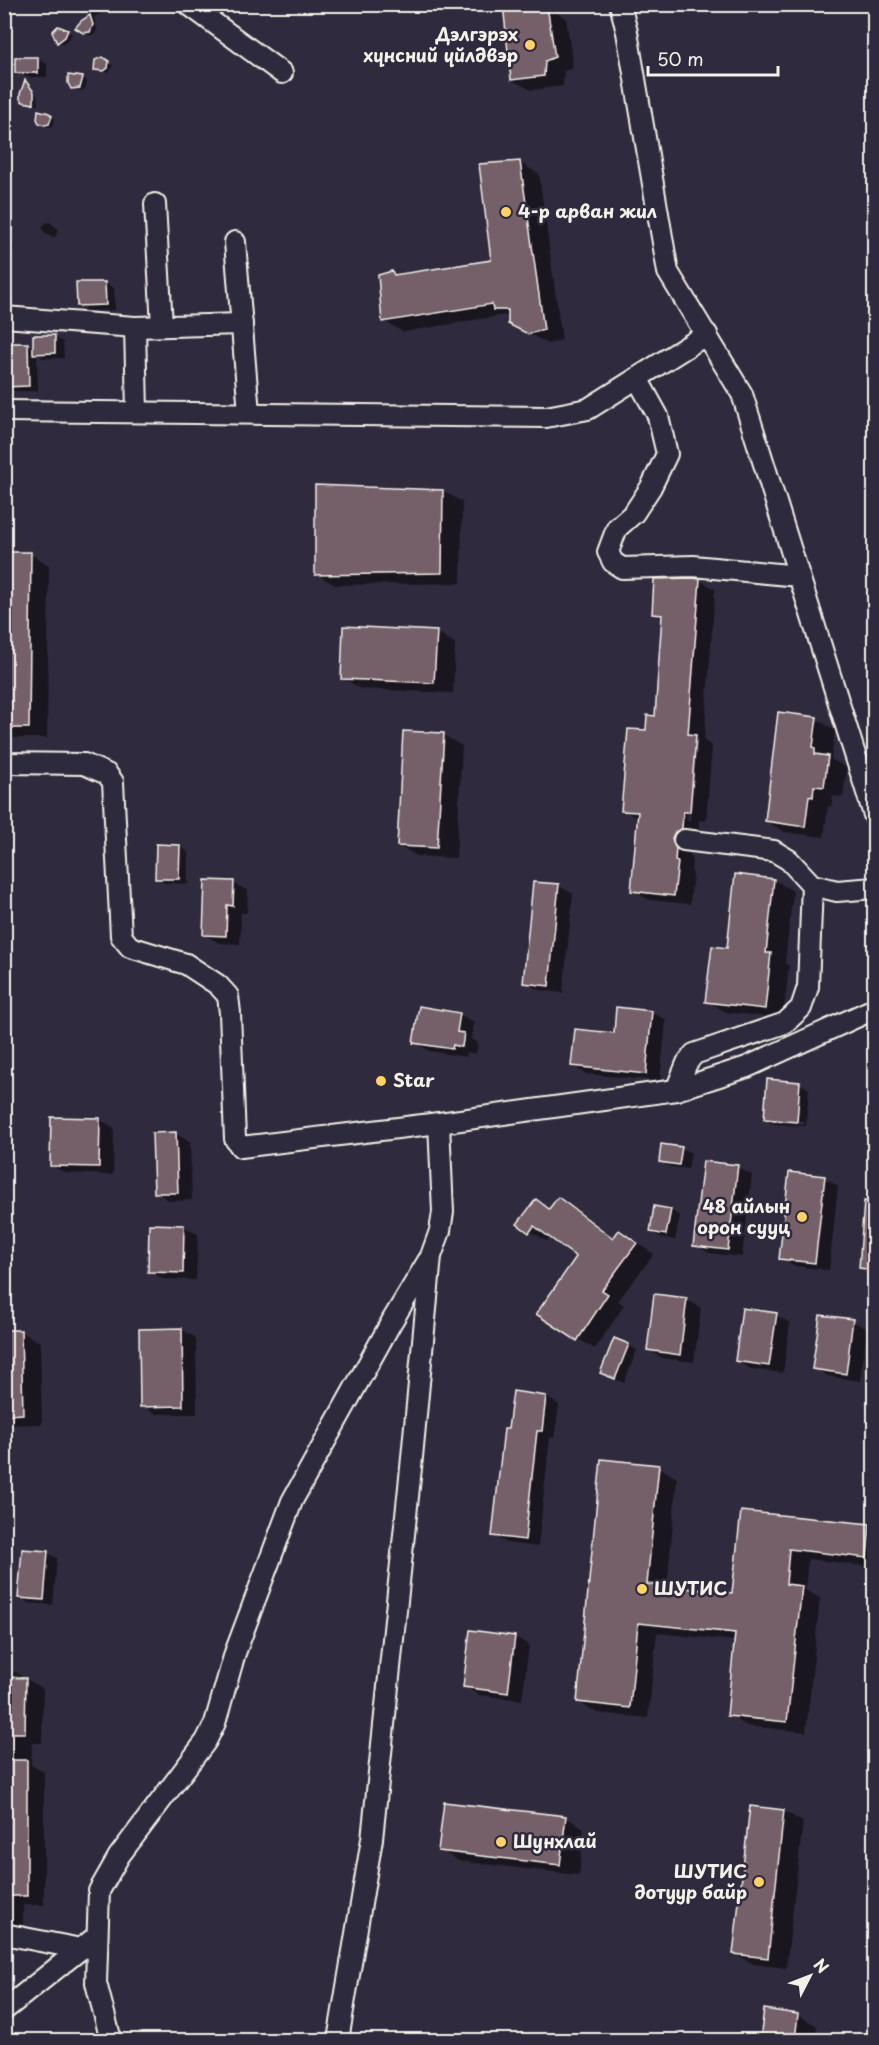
<svg xmlns="http://www.w3.org/2000/svg" width="879" height="2045" viewBox="0 0 879 2045" font-family="'Playpen Sans',sans-serif">
	<rect width="100%" height="100%" fill="#2f2a3d"/>
	<filter id="ink" filterUnits="userSpaceOnUse"><feTurbulence type="fractalNoise" baseFrequency=".0167" numOctaves="2"/><feDisplacementMap in="SourceGraphic" scale="12" xChannelSelector="R" yChannelSelector="G"/><feConvolveMatrix kernelMatrix="1 2 1 2 8 2 1 2 1" color-interpolation-filters="sRGB"/></filter>
	<g filter="url(#ink)">
		<g fill="#0007" fill-rule="evenodd">
			<polygon points="89,4 105,6 104,12 94,17 97,29 96,33 93,35 89,35 78,28 82,22 91,16"/>
			<polygon points="504,4 552,4 553,11 566,18 573,68 564,71 563,86 531,90 512,80"/>
			<polygon points="62,28 72,34 69,39 62,44 58,42"/>
			<polygon points="37,59 47,64 47,77 26,77 16,72"/>
			<polygon points="105,59 113,66 109,73 96,69"/>
			<polygon points="83,78 87,81 86,87 82,91 72,88"/>
			<polygon points="26,82 37,95 38,105 24,101"/>
			<polygon points="49,114 55,119 53,126 49,127 40,122"/>
			<polygon points="520,163 539,174 562,340 548,344 510,323 510,318 504,315 403,332 384,321 391,272 398,276 493,261"/>
			<polygon points="50,222 59,230 55,237 51,237 43,231 43,226 46,223"/>
			<polygon points="4,228 11,231 14,251 4,252"/>
			<polygon points="105,283 114,288 115,310 88,311 78,305"/>
			<polygon points="54,337 63,342 64,358 44,358 37,354 38,391 8,391 4,389 4,345 27,344 35,349"/>
			<polygon points="443,491 462,502 461,583 335,585 316,574"/>
			<polygon points="4,553 30,554 49,565 47,738 12,738 4,733"/>
			<path d="M699 580 715 589 704 741 712 746 706 821 699 820 698 838 688 849 692 859 691 871 693 873 690 904 649 900 632 890 639 819 622 810 647 732 656 717 663 619 654 613ZM695 737H698L690 820H687Z"/>
			<polygon points="436,632 455,643 453,693 361,689 342,678"/>
			<polygon points="816,719 835,730 831,759 847,768 843,797 833,796 831,807 828,806 824,837 785,832 766,821"/>
			<polygon points="443,735 462,746 456,858 417,856 398,845"/>
			<polygon points="179,846 188,852 188,884 165,883 156,878"/>
			<polygon points="774,880 793,891 785,963 789,966 783,1019 726,1012 707,1001 728,949"/>
			<polygon points="233,883 248,891 247,913 241,913 240,944 219,943 205,935"/>
			<polygon points="559,886 573,894 563,993 539,990 524,982"/>
			<polygon points="651,1012 666,1020 660,1081 587,1074 572,1066 615,1034"/>
			<polygon points="459,1014 474,1023 471,1039 478,1043 476,1054 467,1052 466,1057 429,1051 415,1042"/>
			<path d="M799 1083 809 1089 806 1126 774 1124 765 1119ZM773 1119 804 1121V1124L773 1122Z"/>
			<polygon points="99,1119 114,1128 113,1175 65,1173 51,1165"/>
			<polygon points="873,1122 874,1122 874,1275 860,1267 869,1167 867,1166"/>
			<polygon points="176,1134 190,1142 192,1200 170,1201 156,1192"/>
			<polygon points="681,1148 691,1153 688,1169 670,1167 661,1162"/>
			<polygon points="737,1167 752,1175 742,1257 709,1253 695,1245"/>
			<polygon points="824,1178 838,1186 829,1270 795,1266 781,1258"/>
			<polygon points="558,1199 575,1209 615,1238 620,1232 654,1254 618,1301 624,1305 595,1349 538,1314 578,1257 550,1236 547,1241 530,1231 537,1201 551,1209"/>
			<polygon points="670,1210 680,1216 675,1240 660,1237 651,1232"/>
			<polygon points="183,1226 198,1234 196,1280 163,1279 149,1271"/>
			<polygon points="655,1296 687,1300 701,1308 694,1362 663,1358 648,1350"/>
			<polygon points="776,1315 790,1323 783,1373 751,1369 737,1361"/>
			<polygon points="852,1321 867,1329 860,1381 828,1376 814,1368"/>
			<polygon points="181,1329 196,1338 197,1414 156,1414 142,1406"/>
			<polygon points="4,1332 21,1332 40,1342 42,1424 4,1425"/>
			<polygon points="628,1345 637,1350 624,1383 602,1372"/>
			<polygon points="514,1393 546,1397 559,1405 554,1438 550,1437 538,1547 507,1543 494,1536"/>
			<polygon points="658,1467 677,1478 667,1588 733,1595 742,1513 870,1526 874,1529 874,1567 808,1559 805,1590 820,1598 806,1732 747,1726 728,1715 736,1641 657,1633 648,1718 597,1713 578,1702"/>
			<polygon points="47,1553 57,1558 53,1605 29,1603 19,1597"/>
			<polygon points="515,1637 529,1645 522,1700 479,1695 464,1686"/>
			<polygon points="4,1668 10,1669 43,1689 42,1743 32,1743 31,1765 44,1772 44,1905 23,1905 23,1932 9,1943 11,1950 4,1950"/>
			<polygon points="751,1808 784,1811 803,1822 786,1968 754,1964 735,1954"/>
			<polygon points="565,1817 584,1828 579,1875 459,1861 440,1850"/>
			<polygon points="765,2011 798,2015 817,2026 815,2040 762,2040"/>
		</g>
		<g fill="#75616b" stroke="#f4f1e8" stroke-width="1.5">
			<polygon points="503,4 535,4 535,10 547,6 555,57 545,61 544,76 511,80"/>
			<polygon points="90,15 93,25 90,32 83,33 75,28 81,21"/>
			<polygon points="58,26 68,30 65,37 57,43 52,32"/>
			<rect x="15" y="57" width="23" height="16"/>
			<polygon points="103,57 109,61 108,68 104,71 94,70 95,60"/>
			<polygon points="68,75 83,77 80,88 71,89 68,83"/>
			<polygon points="25,80 34,92 34,104 23,102 20,99 20,94"/>
			<polygon points="38,110 49,113 52,116 49,124 44,125 39,123 37,119"/>
			<polygon points="520,161 544,330 528,334 508,324 508,310 493,310 492,304 382,322 378,275 392,271 394,275 491,260 479,164"/>
			<polygon points="76,282 105,282 106,305 77,306"/>
			<polygon points="33,335 55,335 55,353 33,354"/>
			<polygon points="10,343 28,343 29,386 4,387 4,361 10,361"/>
			<polygon points="315,485 443,490 442,573 315,575"/>
			<polygon points="4,552 31,552 29,728 4,728"/>
			<polygon points="693,578 700,579 688,734 696,735 690,812 683,812 682,829 675,832 672,838 676,848 675,861 678,862 674,896 631,891 638,812 621,811 628,729 646,730 647,715 655,716 662,615 652,614 654,579"/>
			<polygon points="343,626 437,631 434,683 341,679"/>
			<polygon points="778,712 817,717 813,747 815,748 815,754 828,756 824,787 814,786 813,797 809,796 805,827 765,821"/>
			<polygon points="403,731 444,733 437,848 397,846"/>
			<polygon points="156,844 180,845 179,879 155,879"/>
			<polygon points="735,874 774,879 766,953 771,953 765,1009 705,1002 712,946 727,948"/>
			<polygon points="205,880 234,881 233,906 227,905 226,936 203,935"/>
			<polygon points="533,882 559,884 549,986 523,983"/>
			<polygon points="419,1006 460,1013 457,1032 464,1033 462,1047 453,1045 452,1049 413,1043"/>
			<polygon points="616,1007 652,1011 646,1074 571,1066 575,1029 614,1033"/>
			<polygon points="767,1079 800,1082 797,1122 764,1119"/>
			<polygon points="51,1117 100,1118 99,1167 50,1166"/>
			<polygon points="176,1132 178,1193 154,1193 152,1133"/>
			<polygon points="661,1144 682,1147 679,1165 659,1162"/>
			<polygon points="703,1161 738,1165 728,1250 693,1246"/>
			<polygon points="789,1172 825,1176 815,1263 779,1259"/>
			<polygon points="558,1197 613,1238 619,1230 637,1243 602,1290 608,1294 577,1341 536,1314 576,1257 534,1226 529,1233 517,1224 536,1199 549,1209"/>
			<polygon points="864,1201 874,1201 874,1270 859,1268"/>
			<polygon points="654,1206 671,1209 666,1235 650,1232"/>
			<polygon points="149,1224 184,1225 183,1273 148,1272"/>
			<polygon points="654,1294 687,1298 680,1355 647,1350"/>
			<polygon points="742,1308 777,1313 769,1366 735,1361"/>
			<polygon points="820,1315 853,1319 846,1374 812,1369"/>
			<polygon points="182,1328 183,1406 140,1407 139,1329"/>
			<polygon points="4,1330 21,1330 23,1414 4,1415"/>
			<polygon points="614,1338 629,1344 615,1379 600,1373"/>
			<polygon points="513,1391 546,1396 542,1431 537,1431 525,1540 492,1536 504,1429 508,1429"/>
			<polygon points="601,1459 659,1465 647,1584 732,1593 741,1511 870,1524 867,1558 789,1549 786,1584 802,1586 787,1722 727,1716 735,1633 638,1623 630,1708 577,1702"/>
			<polygon points="22,1549 48,1551 44,1600 18,1598"/>
			<polygon points="470,1630 515,1636 508,1693 463,1687"/>
			<polygon points="4,1677 26,1678 25,1733 4,1733"/>
			<rect x="4" y="1760" width="23" height="136"/>
			<polygon points="444,1802 566,1816 560,1865 438,1851"/>
			<polygon points="750,1806 784,1810 768,1958 733,1954"/>
			<polygon points="764,2009 798,2014 795,2040 760,2040"/>
		</g>
		<g fill="none" stroke-linecap="round" stroke-linejoin="round">
			<defs>
				<g id="minor">
					<polyline points="188,4 282,73"/>
					<polyline points="620,4 627,32 668,272 742,394 874,815"/>
					<polyline points="155,204 162,326"/>
					<polyline points="235,242 249,413"/>
					<polyline points="4,317 135,327 242,324"/>
					<polyline points="135,327 137,411"/>
					<polyline points="637,378 658,416 667,454 651,487 634,513 617,528 608,552 613,562 622,568 693,566 799,576"/>
					<polyline points="4,411 546,417 588,409 707,334"/>
					<polyline points="4,763 84,764 107,774 113,782 121,936 130,947 186,964 218,985 228,996 230,1013 235,1139 241,1147 439,1123 676,1090 747,1067 874,1009"/>
					<polyline points="684,840 774,851 789,860 812,885 837,891 874,888"/>
					<polyline points="676,1090 687,1063 694,1054 785,1023 801,1008 808,987 812,885"/>
					<polyline points="4,1934 81,1949"/>
					<polyline points="4,2010 97,1936"/>
					<polyline points="111,2040 96,1983 99,1891 119,1856 206,1741 215,1723 235,1653 292,1501 392,1321 428,1261"/>
					<polyline points="338,2040 372,1839 411,1468 431,1256 440,1231 443,1212 439,1123"/>
				</g>
			</defs>
			<use href="#minor" stroke="#f4f1e8" stroke-width="24"/>
			<use href="#minor" stroke="#2f2a3d" stroke-width="20"/>
		</g>
	</g>
	<g fill="#ffd166" stroke="#2f2a3d" stroke-width="2">
		<circle cx="530" cy="45" r="6"/>
		<circle cx="506" cy="212" r="6"/>
		<circle cx="381" cy="1081" r="6"/>
		<circle cx="802" cy="1217" r="6"/>
		<circle cx="642" cy="1589" r="6"/>
		<circle cx="501" cy="1842" r="6"/>
		<circle cx="759" cy="1882" r="6"/>
	</g>
	<g text-anchor="middle" stroke-width="5" stroke-linejoin="round" paint-order="stroke">
		<g font-size="18" font-weight="bold" fill="#f4f1e8" stroke="#2f2a3d" text-anchor="start">
			<text x="518" y="41" text-anchor="end">Дэлгэрэх<tspan x="518" dy="21">хүнсний үйлдвэр</tspan></text>
			<text x="518" y="218">4-р арван жил</text>
			<text x="393" y="1087">Star</text>
			<text x="790" y="1213" text-anchor="end">48 айлын<tspan x="790" dy="21">орон сууц</tspan></text>
			<text x="654" y="1595">ШУТИС</text>
			<text x="513" y="1848">Шунхлай</text>
			<text x="747" y="1878" text-anchor="end">ШУТИС<tspan x="747" dy="21">дотуур байр</tspan></text>
		</g>
	</g>
	<rect width="879" height="2045" fill="none" stroke="#2f2a3d" stroke-width="24"/>
	<rect x="12" y="12" width="855" height="2021" fill="none" stroke="#f4f1e8" stroke-width="2" filter="url(#ink)"/>
	<g transform="translate(810 1976) rotate(48)" stroke="#2f2a3d" stroke-width="4.5" paint-order="stroke">
	<path d="M0-4.5L10 22L0 15L-10 22Z" fill="#f4f1e8"/>
	<text y="-9" font-size="16" font-weight="bold" text-anchor="middle" fill="#f4f1e8">N</text>
	</g>
	<path d="M648 66v9h130v-9" fill="none" stroke="#f4f1e8" stroke-width="3"/>
	<text x="657" y="66" font-size="18" fill="#f4f1e8" stroke="#2f2a3d" stroke-width="4.5" paint-order="stroke">50 m</text>
</svg>
